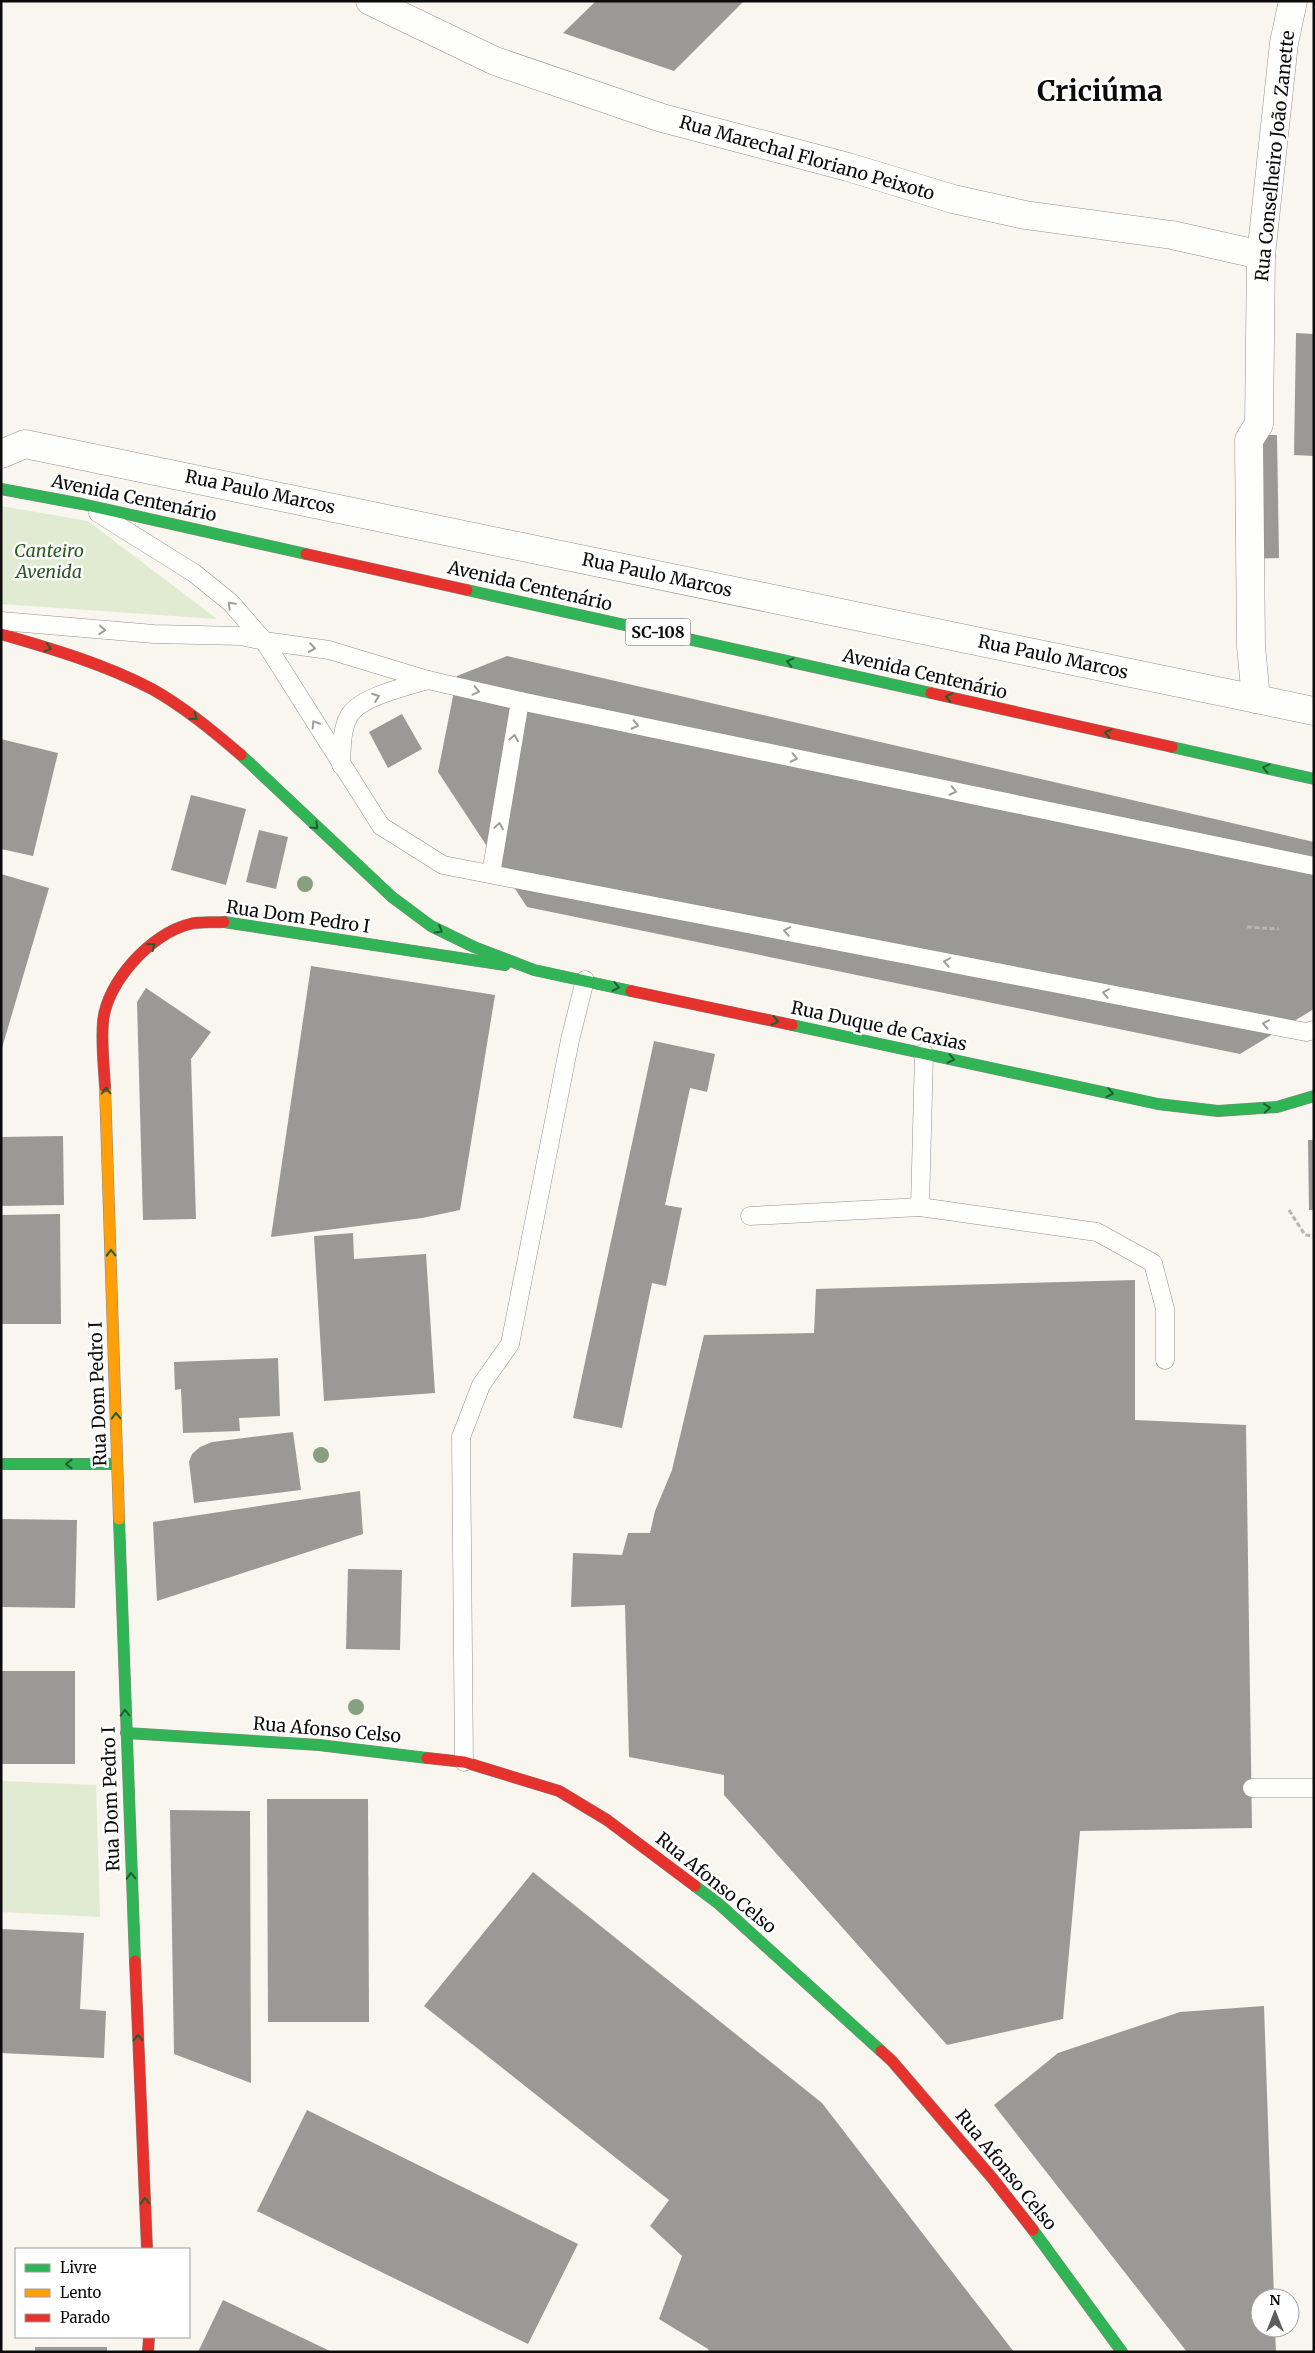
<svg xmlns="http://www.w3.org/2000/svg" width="1315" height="2353" viewBox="0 0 1315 2353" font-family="Merriweather,serif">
	<rect width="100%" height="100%" fill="#f8f6ef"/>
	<g fill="#e0ebd1">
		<polygon points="1,506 88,521 217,619 1,604"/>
		<polygon points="1,1781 96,1785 100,1917 1,1912"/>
	</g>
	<g fill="#9b9995">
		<polygon points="596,1 744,1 674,71 563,33"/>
		<polygon points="1296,333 1314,334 1314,456 1294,455"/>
		<polygon points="1239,435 1277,435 1279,558 1241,559"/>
		<polygon points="507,656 1314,842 1314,1009 1240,1054 527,907 438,772 457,676"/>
		<polygon points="402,714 422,749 388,768 369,732"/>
		<polygon points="1,739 58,753 33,856 1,849"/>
		<polygon points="191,795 246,809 226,885 171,870"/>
		<polygon points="259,830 288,837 276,889 246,882"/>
		<polygon points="1,874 49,888 2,1048 1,1048"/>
		<polygon points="311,966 495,995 460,1210 422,1218 271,1237"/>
		<polygon points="146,988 211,1032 191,1059 196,1219 143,1220 137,1002"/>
		<polygon points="654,1041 715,1054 707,1092 690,1088 665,1205 682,1208 666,1286 652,1283 622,1428 573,1418"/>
		<polygon points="63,1136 64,1205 1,1206 1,1137"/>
		<polygon points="1308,1140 1314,1140 1314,1210 1309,1210"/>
		<polygon points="60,1214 61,1324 1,1324 1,1215"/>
		<polygon points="353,1233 354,1259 426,1254 435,1393 324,1401 314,1236"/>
		<polygon points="1135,1280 1135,1420 1246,1425 1252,1828 1080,1831 1063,2019 947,2045 724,1795 724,1775 629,1757 625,1605 571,1607 573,1553 622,1555 628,1533 650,1533 655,1511 672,1470 704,1335 814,1333 816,1289"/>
		<polygon points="278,1358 280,1416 239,1418 240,1431 183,1433 181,1389 175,1390 174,1362"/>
		<polygon points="293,1432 301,1490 194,1503 189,1462 192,1454 200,1447 212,1442"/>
		<polygon points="360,1491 363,1534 157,1601 153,1522"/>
		<polygon points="1,1519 77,1520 75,1608 1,1607"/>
		<polygon points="348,1569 402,1570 400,1650 346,1649"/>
		<rect x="1" y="1671" width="74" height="93"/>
		<polygon points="267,1799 368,1799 369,2022 268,2022"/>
		<polygon points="170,1810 250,1811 251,2083 174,2054"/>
		<polygon points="533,1872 822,2103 1014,2352 709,2352 708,2349 659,2319 682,2256 650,2226 669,2200 424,2006"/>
		<polygon points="1,1929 84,1933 80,2009 106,2011 104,2058 1,2053"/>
		<polygon points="1264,2006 1274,2298 1260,2298 1260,2328 1275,2328 1276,2352 1187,2352 994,2105 1058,2053 1180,2012"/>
		<polygon points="307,2110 578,2244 528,2344 257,2211"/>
		<polygon points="223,2300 332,2352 198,2352"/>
		<rect x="35" y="2347" width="72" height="5"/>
	</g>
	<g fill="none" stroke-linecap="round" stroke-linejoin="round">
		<defs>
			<g id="lane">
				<polyline points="98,513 194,573 231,603 264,641 381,826 443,865 1306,1032 1314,1030"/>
				<polyline points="1,621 154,634 241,636 264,641 329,650 428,680 520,701 1314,866"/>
				<path d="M341 765C342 748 341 731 349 716 359 697 408 686 428 680"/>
				<polyline points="491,874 520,701"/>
				<polyline points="920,1207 924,1053"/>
				<polyline points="750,1216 920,1207 1097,1232 1153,1263 1165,1309 1165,1360"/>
				<polyline points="464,1762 461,1437 481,1385 510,1344 570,1040 585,980"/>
				<polyline points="1252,1788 1314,1788"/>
			</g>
			<g id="street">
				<polyline points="370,1 495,61 662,118 848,167 953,199 1025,215 1172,235 1261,255"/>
				<polyline points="1,454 25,444 1314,711"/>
				<polyline points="1256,699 1251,646 1249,440 1259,424 1261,255 1284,43 1293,1"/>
			</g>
			<g id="fast">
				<polyline points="1,489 82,504 306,554"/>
				<polyline points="467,590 931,693"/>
				<polyline points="1172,747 1314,779"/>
				<polyline points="241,755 392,897 431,926 474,947 534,970 631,991"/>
				<polyline points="224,922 505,965"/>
				<polyline points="792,1025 1158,1104 1218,1111 1277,1107 1314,1096"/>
				<polyline points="1,1464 117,1464"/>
				<polyline points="119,1519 135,1961"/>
				<polyline points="126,1733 319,1745 427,1758"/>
				<polyline points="695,1886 719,1904 881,2051"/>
				<polyline points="1033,2230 1122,2352"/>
			</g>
			<polyline id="slow" points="105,1087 119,1519"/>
			<g id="jam">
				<polyline points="306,554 467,590"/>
				<path d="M1 634C53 649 104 664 152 689 184 707 213 731 241 755"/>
				<polyline points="931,693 1172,747"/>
				<polyline points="631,991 792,1025"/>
				<path d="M105 1087C104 1066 101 1043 103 1022 106 983 151 933 190 924 201 921 213 923 224 922"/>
				<polyline points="427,1758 464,1762 559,1791 607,1820 695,1886"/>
				<polyline points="135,1961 147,2249"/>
				<polyline points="881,2051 892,2061 993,2179 1033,2230"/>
				<polyline points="148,2352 149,2337"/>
			</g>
		</defs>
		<use href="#lane" stroke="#92918e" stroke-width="19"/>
		<use href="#street" stroke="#92918e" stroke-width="29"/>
		<use href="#fast" stroke="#888784" stroke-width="12"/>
		<use href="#slow" stroke="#888784" stroke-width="12"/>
		<use href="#jam" stroke="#888784" stroke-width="12"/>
		<g stroke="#b7b6b5" stroke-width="3" stroke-dasharray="5 2.5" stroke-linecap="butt">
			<polyline points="1247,927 1279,929"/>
			<polyline points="1289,1210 1305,1235 1314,1236"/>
		</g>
		<use href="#lane" stroke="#fefefd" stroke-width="18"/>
		<use href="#street" stroke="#fefefd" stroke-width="28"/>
		<use href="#fast" stroke="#30b455" stroke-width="11"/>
		<use href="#slow" stroke="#ff9f0a" stroke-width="11"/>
		<use href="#jam" stroke="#e5322d" stroke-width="11"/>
	</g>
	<g fill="#88a07f">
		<circle cx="305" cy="884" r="8"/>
		<circle cx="321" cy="1455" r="8"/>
		<circle cx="356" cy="1707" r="8"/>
	</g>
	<defs><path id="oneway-chevron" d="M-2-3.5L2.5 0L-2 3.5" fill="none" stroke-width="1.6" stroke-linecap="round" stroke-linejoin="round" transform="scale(1.25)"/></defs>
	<g stroke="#9d9d9c">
		<use href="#oneway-chevron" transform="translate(231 605) rotate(-135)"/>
		<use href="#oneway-chevron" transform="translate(102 630) rotate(4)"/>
		<use href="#oneway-chevron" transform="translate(312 648) rotate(8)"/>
		<use href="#oneway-chevron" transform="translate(476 691) rotate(13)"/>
		<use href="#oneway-chevron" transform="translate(376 697) rotate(-20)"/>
		<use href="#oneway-chevron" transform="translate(315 724) rotate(-122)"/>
		<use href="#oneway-chevron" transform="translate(635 725) rotate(12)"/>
		<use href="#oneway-chevron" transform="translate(514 738) rotate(-80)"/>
		<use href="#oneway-chevron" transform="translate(794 758) rotate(12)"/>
		<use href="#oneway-chevron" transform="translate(953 791) rotate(12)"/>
		<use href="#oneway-chevron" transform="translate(499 826) rotate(-81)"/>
		<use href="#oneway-chevron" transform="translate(787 931) rotate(-169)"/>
		<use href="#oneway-chevron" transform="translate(947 962) rotate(-169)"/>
		<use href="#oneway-chevron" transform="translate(1106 993) rotate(-169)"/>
		<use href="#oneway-chevron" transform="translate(1266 1024) rotate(-169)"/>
	</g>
	<g stroke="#1e6030">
		<use href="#oneway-chevron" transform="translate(48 648) rotate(16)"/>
		<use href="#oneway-chevron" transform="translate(790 662) rotate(-167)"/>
		<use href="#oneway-chevron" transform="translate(949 697) rotate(-167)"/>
		<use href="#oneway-chevron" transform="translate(194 717) rotate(36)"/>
		<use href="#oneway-chevron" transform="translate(1108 733) rotate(-167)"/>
		<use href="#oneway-chevron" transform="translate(1266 768) rotate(-167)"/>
		<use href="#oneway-chevron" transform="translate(315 826) rotate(44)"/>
		<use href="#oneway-chevron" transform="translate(439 930) rotate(32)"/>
		<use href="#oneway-chevron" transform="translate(152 946) rotate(-36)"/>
		<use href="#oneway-chevron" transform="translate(616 987) rotate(12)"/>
		<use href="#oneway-chevron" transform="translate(775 1021) rotate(12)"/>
		<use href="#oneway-chevron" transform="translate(951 1059) rotate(12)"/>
		<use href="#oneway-chevron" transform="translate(106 1091) rotate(-92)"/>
		<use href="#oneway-chevron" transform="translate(1110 1093) rotate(12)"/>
		<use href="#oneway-chevron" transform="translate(1267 1108) rotate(-4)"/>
		<use href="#oneway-chevron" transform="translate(111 1253) rotate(-92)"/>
		<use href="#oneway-chevron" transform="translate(116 1416) rotate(-92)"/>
		<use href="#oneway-chevron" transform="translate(69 1464) rotate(-180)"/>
		<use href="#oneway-chevron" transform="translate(125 1713) rotate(-92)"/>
		<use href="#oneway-chevron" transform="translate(131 1876) rotate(-92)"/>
		<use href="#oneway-chevron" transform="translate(138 2038) rotate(-92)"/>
		<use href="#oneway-chevron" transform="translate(145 2201) rotate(-92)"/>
	</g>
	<g text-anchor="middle" stroke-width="5" stroke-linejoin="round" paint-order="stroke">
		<rect fill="#fff" stroke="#545454" stroke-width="1" x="625.5" y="618.5" width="65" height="27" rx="4"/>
		<g font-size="16" font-weight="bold" fill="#0b0b0b">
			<text x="658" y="638">SC-108</text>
		</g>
		<g font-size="18" fill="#0b0b0b" stroke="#fff">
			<text transform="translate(1275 156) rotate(-84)" y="6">Rua Conselheiro João Zanette</text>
			<text transform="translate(807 158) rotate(16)" y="6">Rua Marechal Floriano Peixoto</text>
			<text transform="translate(260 492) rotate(12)" y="6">Rua Paulo Marcos</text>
			<text transform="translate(134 498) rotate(12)" y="6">Avenida Centenário</text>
			<text transform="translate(657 575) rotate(12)" y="6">Rua Paulo Marcos</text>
			<text transform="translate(530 586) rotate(13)" y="6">Avenida Centenário</text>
			<text transform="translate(1053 657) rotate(12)" y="6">Rua Paulo Marcos</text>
			<text transform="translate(925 674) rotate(13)" y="6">Avenida Centenário</text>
			<text transform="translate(298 917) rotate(8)" y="6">Rua Dom Pedro I</text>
			<text transform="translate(879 1026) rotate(12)" y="6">Rua Duque de Caxias</text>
			<text transform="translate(98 1394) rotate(-92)" y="6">Rua Dom Pedro I</text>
			<text transform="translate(327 1730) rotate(5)" y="6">Rua Afonso Celso</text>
			<text transform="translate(111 1799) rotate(-92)" y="6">Rua Dom Pedro I</text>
			<text transform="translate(716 1883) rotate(39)" y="6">Rua Afonso Celso</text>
			<text transform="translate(1006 2170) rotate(51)" y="6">Rua Afonso Celso</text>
		</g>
		<g font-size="18" font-style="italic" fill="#2d5924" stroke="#fff">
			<text x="49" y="557">Canteiro<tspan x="49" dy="21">Avenida</tspan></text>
		</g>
		<g font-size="28" font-weight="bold" fill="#0b0b0b" stroke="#fff">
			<text x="1100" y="101">Criciúma</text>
		</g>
	</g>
	<rect width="1315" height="2353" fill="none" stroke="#0b0b0b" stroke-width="5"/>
	<rect x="15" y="2248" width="175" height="90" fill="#ffffff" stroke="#9d9d9d"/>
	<rect x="25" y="2264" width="25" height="8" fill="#30b455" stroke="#9d9d9d"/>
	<text x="60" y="2273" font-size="15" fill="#0b0b0b">Livre</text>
	<rect x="25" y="2289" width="25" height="8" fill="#ff9f0a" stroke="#9d9d9d"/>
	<text x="60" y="2298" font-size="15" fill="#0b0b0b">Lento</text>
	<rect x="25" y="2314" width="25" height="8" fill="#e5322d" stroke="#9d9d9d"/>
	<text x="60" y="2323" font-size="15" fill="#0b0b0b">Parado</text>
	<g transform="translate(1275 2313)"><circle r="24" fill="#ffffff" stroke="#9d9d9d"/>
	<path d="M0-4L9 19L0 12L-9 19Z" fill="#5e5d5b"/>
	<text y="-8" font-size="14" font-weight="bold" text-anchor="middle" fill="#0b0b0b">N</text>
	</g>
</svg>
